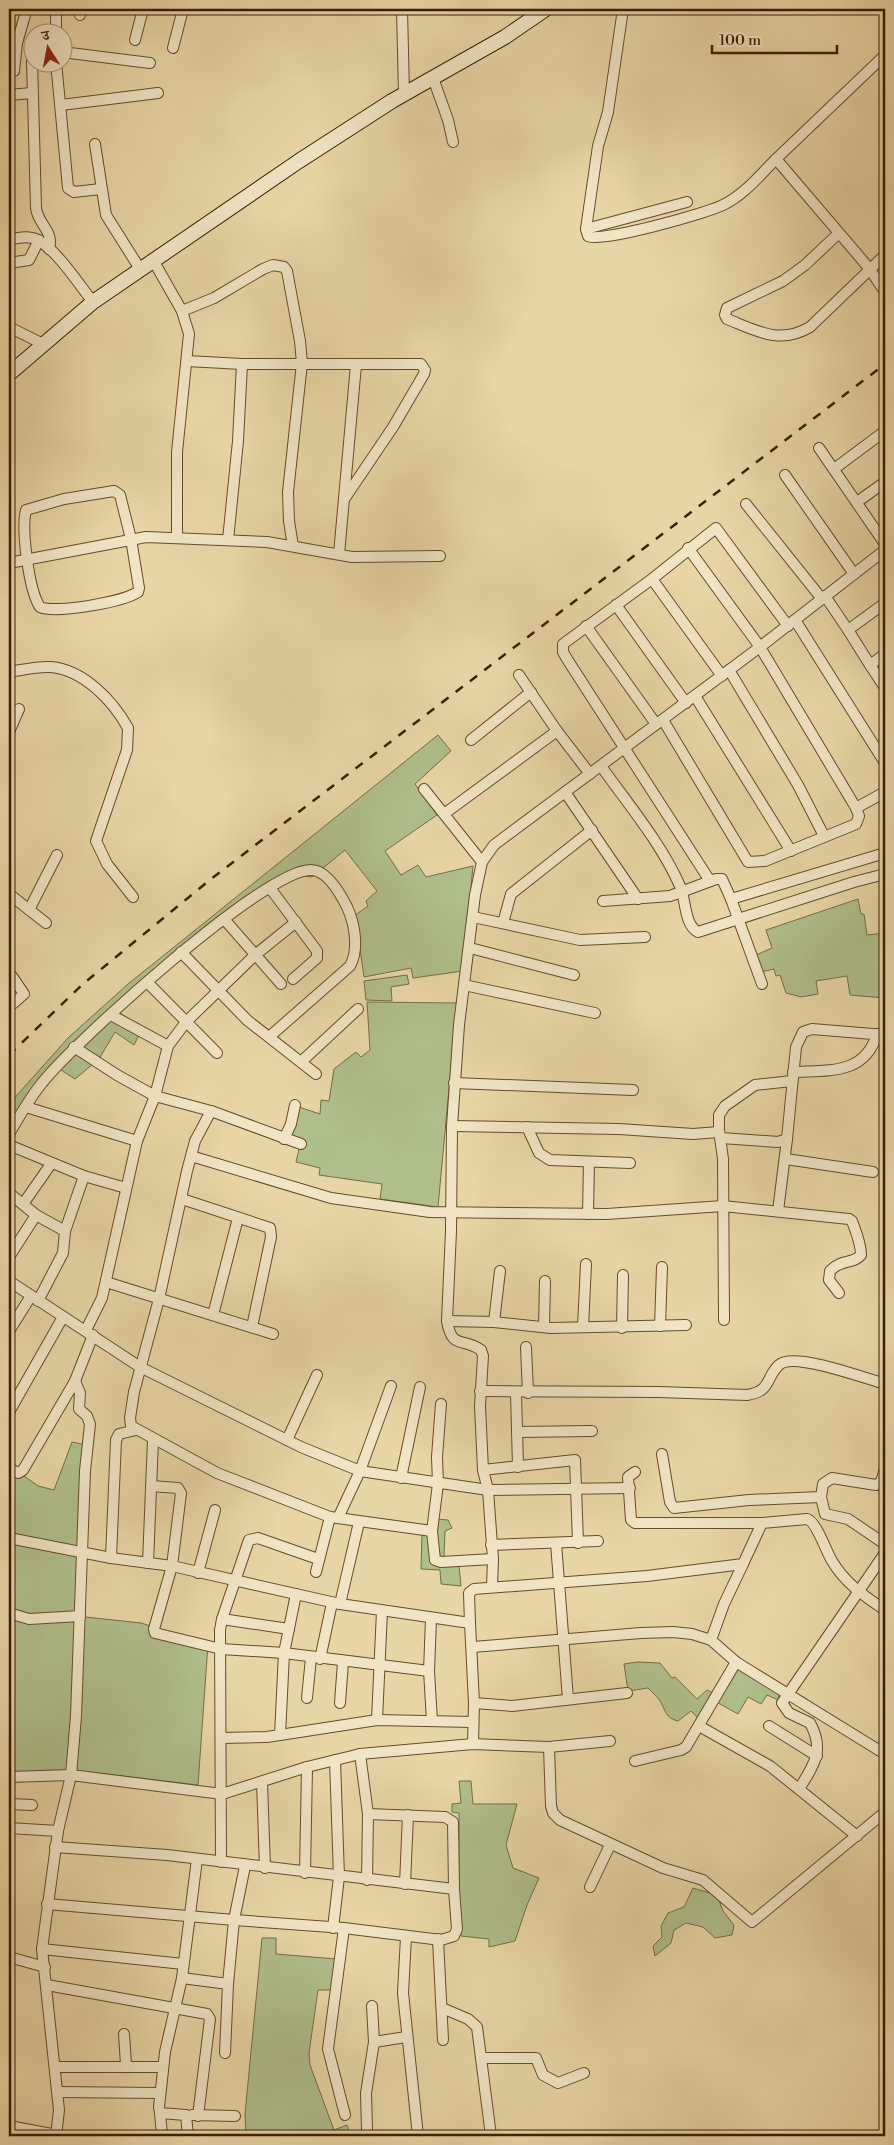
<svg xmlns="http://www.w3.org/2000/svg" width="894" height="2145" viewBox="0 0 894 2145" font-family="'Libre Bodoni','Noto Serif Devanagari',serif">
	<rect width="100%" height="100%" fill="#e8d5a5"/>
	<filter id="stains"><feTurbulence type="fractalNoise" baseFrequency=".004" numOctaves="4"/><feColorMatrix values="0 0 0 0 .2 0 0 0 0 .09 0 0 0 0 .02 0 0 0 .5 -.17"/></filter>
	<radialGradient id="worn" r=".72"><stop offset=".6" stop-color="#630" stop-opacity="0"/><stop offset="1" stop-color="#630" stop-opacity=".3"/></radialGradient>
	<g fill="#afbe8b" stroke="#746e46">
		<polygon points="438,735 451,751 415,784 437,815 385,851 401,875 418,865 426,877 473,866 463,971 413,978 411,968 364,977 358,935 360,934 354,916 368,906 366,901 377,891 345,850 312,877 296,875 286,879 180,955 119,1012 142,1029 134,1045 115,1032 99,1059 75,1079 58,1068 9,1137 9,1104 68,1038 128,984"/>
		<polygon points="858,899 861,914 864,914 867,935 884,933 885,998 850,995 847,976 816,981 818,994 801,997 786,993 780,975 776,976 774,969 761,972 756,955 772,948 766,930"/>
		<polygon points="407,975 409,984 391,987 392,1001 366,1000 364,981"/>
		<polygon points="367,1002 457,1003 438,1207 380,1199 382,1184 319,1175 320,1168 296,1162 301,1140 290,1137 299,1107 320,1114 321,1100 329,1101 334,1069 356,1052 361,1057 370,1050"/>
		<polygon points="72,1442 87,1445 76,1609 86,1617 141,1623 208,1644 198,1785 80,1771 9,1773 9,1465 38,1486 54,1490"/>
		<polygon points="437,1519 448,1520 452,1528 445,1531 444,1556 449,1565 459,1565 461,1586 441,1584 440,1570 421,1569 422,1535 435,1535"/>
		<path d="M637 1662 660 1663 672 1678 675 1677 697 1699 707 1690 719 1696 736 1666 780 1692 778 1700 767 1695 761 1704 748 1697 738 1714 711 1699 698 1718 691 1711 678 1721C665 1718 666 1711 660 1701 657 1696 652 1692 648 1688L628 1691 624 1664Z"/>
		<polygon points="459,1781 471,1781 473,1804 517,1804 506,1845 513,1868 539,1878 527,1905 515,1941 489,1947 489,1939 461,1936 459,1889 459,1813 452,1812 452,1804 461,1803"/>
		<polygon points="693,1888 717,1895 723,1911 734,1925 732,1935 715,1938 703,1927 686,1923 674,1930 671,1943 655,1956 653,1946 662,1937 661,1926 668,1913 684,1907"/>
		<polygon points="262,1938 276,1938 276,1954 337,1959 332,1990 318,1990 309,2053 310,2065 334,2130 347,2125 351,2136 246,2136 245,2114"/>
	</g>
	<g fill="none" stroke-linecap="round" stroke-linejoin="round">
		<defs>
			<g id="street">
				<polyline points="402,9 404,94"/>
				<path d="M623 9 608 112 598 146 586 229 588 236C601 243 707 213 723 205 744 195 760 175 776 159"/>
				<polyline points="80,15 81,9"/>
				<polyline points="56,32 56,9"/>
				<polyline points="135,40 143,9"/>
				<polyline points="173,48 183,9"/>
				<polyline points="62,52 150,63"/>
				<polyline points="885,55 776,159 869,268 885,292"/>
				<path d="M32 60 36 208C38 225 54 230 49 249"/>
				<polyline points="56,62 68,188 74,192 101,189"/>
				<polyline points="9,73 14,71 17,43 25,15"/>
				<polyline points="433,78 448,120 453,142"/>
				<polyline points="9,95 32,93"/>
				<polyline points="61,105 158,93"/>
				<polyline points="95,144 106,215 140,269"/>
				<polyline points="586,229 687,202"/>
				<path d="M839 233 805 265 783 281 727 308 725 315 727 319C757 331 780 345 810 327L885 255"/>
				<path d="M9 240C16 238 24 236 32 238 52 242 80 286 93 302"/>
				<polyline points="153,260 182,311 189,334 177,452 177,537"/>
				<polyline points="9,263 29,260 39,240"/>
				<polyline points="182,311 214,298 263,269 273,265 284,267 287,271 300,341 302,363 288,492 289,521 293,546"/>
				<polyline points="9,327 43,344"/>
				<polyline points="187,361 242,364 421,364 425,370 424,374 393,427 345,498"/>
				<polyline points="819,448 885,544"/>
				<polyline points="834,469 885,431"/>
				<polyline points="785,475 854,574"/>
				<path d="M114 491 120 495 131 539 139 588 138 592C123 602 55 614 40 607 29 591 21 529 26 510L64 499Z"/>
				<polyline points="857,502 885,482"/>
				<polyline points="746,504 822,599"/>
				<polyline points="228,540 238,441 242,364"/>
				<polyline points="339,554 356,365"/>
				<polyline points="9,563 146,537 267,542 352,557 440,556"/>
				<polyline points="652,579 722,676"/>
				<polyline points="825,596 848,630 885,603"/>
				<polyline points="616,605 686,703"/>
				<polyline points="795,620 885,763"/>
				<polyline points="586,626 656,724"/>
				<polyline points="848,630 870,665 885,654"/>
				<polyline points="9,646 9,656"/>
				<polyline points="870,665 885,688"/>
				<polyline points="729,670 798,785 824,836"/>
				<path d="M9 672C22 670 38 666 51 667 84 670 113 701 128 728L127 750 96 841 107 864 133 897"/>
				<polyline points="519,675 557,731 590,774"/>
				<polyline points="695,696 791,851"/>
				<polyline points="663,720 748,862 765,861 856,824 859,816 856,808 760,647 885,550"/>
				<polyline points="9,732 19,709"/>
				<polyline points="471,740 531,692"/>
				<path d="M601 766C628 804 661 843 680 886 686 899 684 925 698 932L854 882 885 874"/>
				<polyline points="424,789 482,862"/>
				<polyline points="565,792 638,899"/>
				<polyline points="856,808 885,792"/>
				<polyline points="444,814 557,731"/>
				<polyline points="710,881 567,659 563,652 563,644 652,579 716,528 788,626"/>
				<polyline points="270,888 317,951 317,958 293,979"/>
				<polyline points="9,894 46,923"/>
				<polyline points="731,899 885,853"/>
				<polyline points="603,901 670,896 716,879 722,879 731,899 762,984"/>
				<polyline points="29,910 57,855"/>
				<polyline points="473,917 580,940 645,937"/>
				<polyline points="224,919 281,984"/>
				<polyline points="503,923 511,894 592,830"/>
				<polyline points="470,948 574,975"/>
				<polyline points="181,952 247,1020 316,1074"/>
				<polyline points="9,972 24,994 9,1007"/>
				<polyline points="147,982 217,1053"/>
				<polyline points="464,985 595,1013"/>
				<polyline points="111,1015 168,1046"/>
				<polyline points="74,1047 117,1075 155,1096 211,1111 301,1144"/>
				<polyline points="302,1061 358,1009"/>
				<path d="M793 1072C829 1070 865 1075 877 1034"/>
				<polyline points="454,1083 633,1090"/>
				<polyline points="26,1107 137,1141"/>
				<polyline points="211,1111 195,1141 187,1171 159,1299 134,1392 130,1418 131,1426 217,1473 330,1517 432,1531"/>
				<polyline points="452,1126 619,1129 693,1134 719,1132"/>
				<polyline points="527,1127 539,1153 550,1160 630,1163"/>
				<path d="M9 1134C19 1117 29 1099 42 1083 73 1043 269 866 312 870 328 871 341 895 347 907 355 924 359 950 350 966L269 1037"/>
				<polyline points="721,1138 778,1142 787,1139 796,1047 803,1032 812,1029 885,1035"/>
				<polyline points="284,1139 291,1124 295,1105"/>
				<polyline points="9,1145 84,1176 126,1188"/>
				<path d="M191 1156 331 1198 430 1212 607 1214 723 1206 849 1219 852 1221C856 1232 861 1243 861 1255 854 1264 840 1259 830 1271L829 1280 839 1293"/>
				<polyline points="786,1159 873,1172"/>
				<polyline points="9,1193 36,1215 65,1231 63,1253 38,1301"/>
				<polyline points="182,1199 270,1228 271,1237 252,1327"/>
				<polyline points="23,1204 51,1164"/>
				<polyline points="778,1211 787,1139"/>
				<polyline points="588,1214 589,1162"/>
				<polyline points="65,1231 84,1176"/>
				<polyline points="9,1257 36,1215"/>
				<polyline points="9,1281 140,1367 301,1447 360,1471 488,1490 630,1488"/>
				<polyline points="106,1282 273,1334"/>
				<polyline points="213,1315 238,1218"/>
				<polyline points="724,1320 723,1159 719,1130 719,1115 725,1106 755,1085 792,1081"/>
				<polyline points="447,1321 494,1322 551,1328 686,1325"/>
				<polyline points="494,1322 500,1271"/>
				<polyline points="660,1326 662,1267"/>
				<polyline points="544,1327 545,1281"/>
				<polyline points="583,1327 586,1264"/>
				<polyline points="622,1328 623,1275"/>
				<polyline points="86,1330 102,1298 137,1141 155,1096 168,1046 186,1022 255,955 296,922"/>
				<polyline points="9,1331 31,1296"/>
				<polyline points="526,1347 528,1393"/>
				<path d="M480 1391 659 1392 747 1395C772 1391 765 1378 779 1365 793 1351 867 1379 885 1384"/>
				<polyline points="516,1393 518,1467"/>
				<polyline points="441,1404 437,1457 438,1484 432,1531 435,1560 441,1562 493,1559"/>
				<polyline points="9,1412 63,1317"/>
				<polyline points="517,1432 592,1431"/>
				<polyline points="287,1440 317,1375"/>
				<polyline points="662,1454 670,1502 674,1508 749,1500 821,1497"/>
				<polyline points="9,1468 18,1473 23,1470 75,1381 93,1335"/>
				<polyline points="885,1469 881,1482 876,1485 832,1478 823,1484 821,1497 825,1514 848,1519 885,1544"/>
				<polyline points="483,1470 575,1460 578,1543"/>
				<polyline points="635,1472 628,1477 631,1520 635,1523 762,1523"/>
				<polyline points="401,1478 420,1387"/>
				<polyline points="151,1486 178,1488 181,1493 172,1566 154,1629 155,1633 221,1649 284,1653 429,1671"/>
				<polyline points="338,1518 360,1471 391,1386"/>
				<path d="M9 1538 111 1558 172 1566 340 1604 470 1623 469 1593 474 1589 647 1576 743 1564 762 1523 807 1519C816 1521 826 1551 832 1561 845 1583 864 1596 885 1610"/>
				<polyline points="556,1543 568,1699"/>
				<polyline points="491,1545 598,1541"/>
				<polyline points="111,1558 116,1440 119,1434 136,1430"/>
				<polyline points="148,1563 153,1440"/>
				<polyline points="316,1572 330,1517"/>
				<polyline points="198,1573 215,1510"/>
				<path d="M492 1587 493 1559 488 1490 483 1470 480 1406 483 1356 481 1350C462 1337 452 1350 447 1321L451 1231 452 1126 459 1025 475 895 482 862 494 845 760 647 688 548"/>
				<polyline points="340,1604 359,1522"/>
				<polyline points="9,1613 29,1619 80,1616"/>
				<polyline points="222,1619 289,1629"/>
				<polyline points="431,1619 429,1671 432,1721"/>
				<polyline points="470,1623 474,1703 473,1744"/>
				<polyline points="711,1640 724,1604 743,1564"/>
				<polyline points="473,1647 641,1633 673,1632 692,1634 711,1640 736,1662 885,1754"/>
				<polyline points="320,1659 332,1603"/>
				<polyline points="307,1698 311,1658"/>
				<polyline points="340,1703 343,1662"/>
				<polyline points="474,1703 512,1706 627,1693"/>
				<polyline points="377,1720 382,1611"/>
				<polyline points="699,1726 770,1766 857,1836"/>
				<polyline points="769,1726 817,1756"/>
				<polyline points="280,1735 284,1653 296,1594"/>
				<polyline points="222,1738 267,1737 377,1720 473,1722"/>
				<polyline points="549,1747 551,1806 553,1813 560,1820 663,1868 703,1880 752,1922 885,1812"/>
				<polyline points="360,1754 368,1814 367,1880"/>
				<polyline points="635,1761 681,1750 686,1747 736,1662"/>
				<polyline points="9,1777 71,1775 222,1794 307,1767 360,1754 473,1744 549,1747 610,1741"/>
				<polyline points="262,1782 265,1868"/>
				<path d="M799 1789C814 1765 825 1750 810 1723L789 1713 782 1703 885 1553"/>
				<polyline points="9,1804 32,1805"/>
				<polyline points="9,1828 58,1831"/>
				<polyline points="55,1847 167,1855 454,1889"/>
				<polyline points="221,1862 220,1630 222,1619 249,1540 258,1538 318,1559"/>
				<polyline points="245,1866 234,1920 344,1928 441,1940 454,1936 457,1929 454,1889 453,1822 445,1817 368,1814"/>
				<polyline points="305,1873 307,1767"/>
				<polyline points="405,1884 408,1815"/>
				<polyline points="590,1887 610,1845"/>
				<polyline points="47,1904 234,1920 228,1984"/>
				<polyline points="333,1928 339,1877 335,1760"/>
				<polyline points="344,1928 328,2049 345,2115"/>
				<polyline points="406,1937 403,1993 418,2136"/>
				<polyline points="438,1939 443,2040"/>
				<polyline points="42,1949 183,1964"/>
				<polyline points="9,1957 45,1967"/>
				<polyline points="182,1978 228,1984 225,2053"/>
				<polyline points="47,1985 207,2014 210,2019 198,2116"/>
				<polyline points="372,2006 374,2042"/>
				<polyline points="442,2008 468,2019 477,2027 491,2136"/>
				<polyline points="124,2034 126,2065"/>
				<polyline points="482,2058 536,2058 543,2075 558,2083 584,2073"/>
				<polyline points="55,2067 163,2067"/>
				<polyline points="58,2092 160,2093"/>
				<polyline points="160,2113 162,2136"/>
				<polyline points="192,2115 235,2116"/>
				<polyline points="9,2126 57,2135"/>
				<polyline points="367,2129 366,2093 374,2042 406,2037"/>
				<polyline points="56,2136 59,2110 42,1949 58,1831 71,1775 76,1716 85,1471 90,1424 87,1416 79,1409 80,1393 75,1381"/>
				<polyline points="188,2136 186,2115 160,2113 159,2107 165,2052 182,1978 197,1859"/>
			</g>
			<polyline id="secondary" points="9,374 93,302 299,161 392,101 505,37 546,9"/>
		</defs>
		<use href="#street" stroke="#664c2b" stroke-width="12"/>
		<use href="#secondary" stroke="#3a1e02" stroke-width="16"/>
		<use href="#street" stroke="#f0e4c4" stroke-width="10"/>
		<use href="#secondary" stroke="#f0e4c4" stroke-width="14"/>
		<polyline stroke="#3a1e02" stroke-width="2.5" stroke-dasharray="9 9" stroke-linecap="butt" points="9,1055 83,984 211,879 885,364"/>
	</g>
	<rect width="894" height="2145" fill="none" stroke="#e8d5a5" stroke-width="30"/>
	<rect x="10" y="10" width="874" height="2125" fill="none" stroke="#3a1e02" stroke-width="2.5"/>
	<rect x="15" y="15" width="864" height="2115" fill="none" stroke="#3a1e02"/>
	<g transform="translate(48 48) rotate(349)"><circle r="24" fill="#f0e4c4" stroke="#a79576"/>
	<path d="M0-4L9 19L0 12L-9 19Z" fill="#8f2418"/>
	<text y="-8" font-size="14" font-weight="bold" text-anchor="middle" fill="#3a1e02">उ</text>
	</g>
	<path d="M712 45v8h125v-8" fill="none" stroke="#3a1e02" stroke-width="2.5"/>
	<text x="719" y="45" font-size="15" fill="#3a1e02" stroke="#f0e4c4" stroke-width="4" paint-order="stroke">100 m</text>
	<rect width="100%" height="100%" filter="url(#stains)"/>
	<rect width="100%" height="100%" fill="url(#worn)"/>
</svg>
